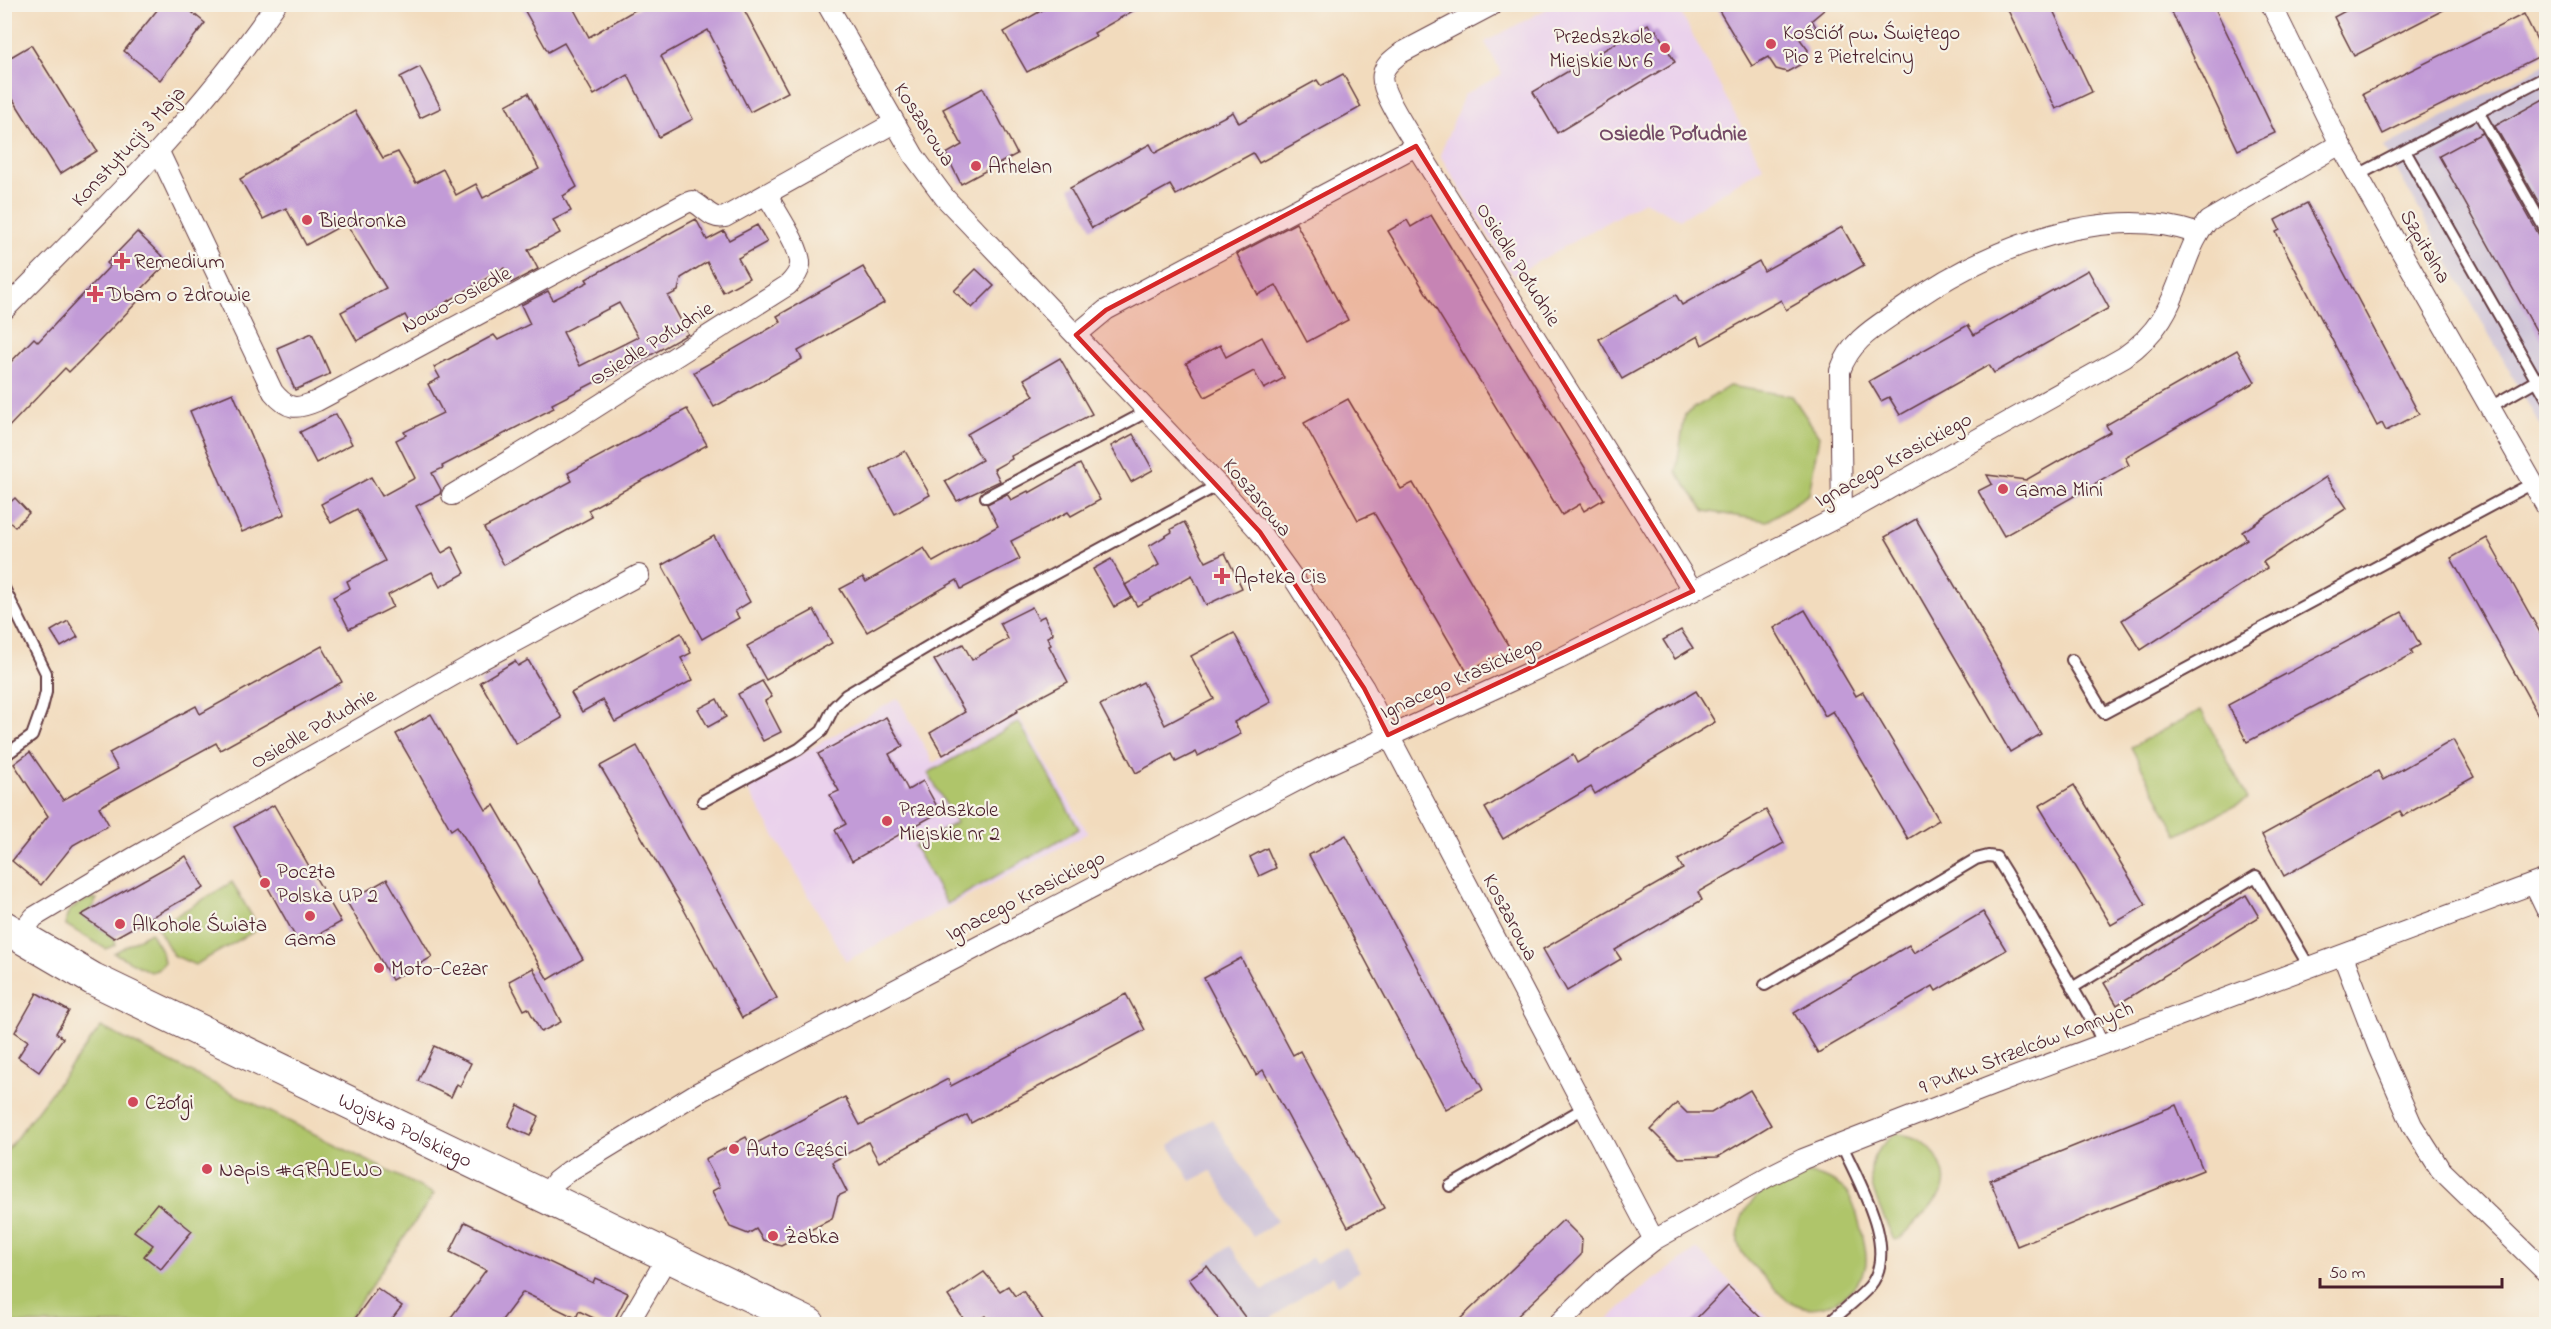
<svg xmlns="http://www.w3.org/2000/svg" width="2551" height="1329" viewBox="0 0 2551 1329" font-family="'Indie Flower',sans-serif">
	<rect width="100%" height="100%" fill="#f7f3e8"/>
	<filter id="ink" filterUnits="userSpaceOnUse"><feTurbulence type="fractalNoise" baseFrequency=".0167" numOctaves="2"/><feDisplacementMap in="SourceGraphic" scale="12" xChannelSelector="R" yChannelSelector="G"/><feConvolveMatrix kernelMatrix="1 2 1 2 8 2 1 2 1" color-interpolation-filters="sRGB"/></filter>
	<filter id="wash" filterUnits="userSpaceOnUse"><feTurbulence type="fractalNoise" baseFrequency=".008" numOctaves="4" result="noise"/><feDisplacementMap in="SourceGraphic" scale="24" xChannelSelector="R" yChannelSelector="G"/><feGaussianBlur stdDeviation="1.35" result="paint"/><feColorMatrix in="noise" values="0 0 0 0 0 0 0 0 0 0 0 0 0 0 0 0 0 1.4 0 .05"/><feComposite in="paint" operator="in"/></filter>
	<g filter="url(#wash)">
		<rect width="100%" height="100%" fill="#f2dbbd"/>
		<g fill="#ead1ec">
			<polygon points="1676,4 1763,167 1680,219 1644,201 1513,276 1440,155 1464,95 1502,74 1485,42 1554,5"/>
			<polygon points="898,698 933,763 1017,713 1088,833 846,961 746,786"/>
			<polygon points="1697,1249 1774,1324 1603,1324 1638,1292"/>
		</g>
		<g fill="#cabfd6">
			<polygon points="2546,64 2546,436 2384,147"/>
			<polygon points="1212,1119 1277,1221 1253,1237 1211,1171 1191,1181 1169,1145"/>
			<polygon points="1230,1246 1263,1291 1312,1257 1316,1263 1345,1247 1360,1271 1338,1285 1333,1275 1263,1324 1251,1324 1206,1263"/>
		</g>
		<g fill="#afc56a" stroke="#7c724a" stroke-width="1.5">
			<polygon points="1729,386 1792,396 1819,436 1809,494 1767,521 1705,511 1676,472 1685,414"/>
			<polygon points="2201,710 2248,799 2178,835 2131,747"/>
			<polygon points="1019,722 1079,829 947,904 914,846 956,823 928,773"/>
			<polygon points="232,882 257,925 255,931 195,965 173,955 157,927"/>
			<path d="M92 898 97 899 86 918 115 939V945L106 949 66 925C64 909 79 903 92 898Z"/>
			<polygon points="150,932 162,952 164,963 157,970 150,972 114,953"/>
			<polygon points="101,1027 434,1194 345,1324 14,1324 5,1316 4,1154"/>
			<path d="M1895 1134C1918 1135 1932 1145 1941 1166 1944 1173 1946 1182 1943 1189 1939 1200 1910 1228 1900 1239L1896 1240 1893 1238C1883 1213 1859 1176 1878 1150 1883 1144 1889 1139 1895 1134Z"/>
			<path d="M1808 1174C1822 1175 1834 1180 1845 1190 1855 1200 1870 1254 1865 1268 1854 1297 1819 1319 1789 1301 1780 1296 1773 1286 1766 1279 1756 1268 1742 1258 1738 1243 1737 1239 1739 1234 1739 1230 1743 1196 1778 1180 1808 1174Z"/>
		</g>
		<g id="blocks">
			<g fill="#c29bd7" fill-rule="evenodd">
				<polygon points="162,4 182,4 205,23 160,80 124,51"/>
				<polygon points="521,4 571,4 589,37 645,4 741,4 788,92 750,112 708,30 661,56 693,119 659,137 628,75 594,95 564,43 548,52"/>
				<polygon points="1053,4 1145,4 1094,33 1096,36 1027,72 1004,32"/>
				<polygon points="1715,4 1831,4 1812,20 1816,27 1799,38 1808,50 1805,62 1787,72 1776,69 1768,57 1752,66"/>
				<polygon points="2005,4 2050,4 2092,92 2056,109"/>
				<polygon points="2168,4 2213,4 2275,133 2238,150"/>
				<polygon points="2358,4 2455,4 2354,56 2334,17"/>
				<polygon points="2524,14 2544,54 2383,134 2363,94"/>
				<polygon points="1648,24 1653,33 1656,30 1675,62 1557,133 1533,92"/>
				<polygon points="31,45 97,151 60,174 4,85 4,61"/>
				<polygon points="420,67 441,108 420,118 400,77"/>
				<polygon points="1343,74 1361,107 1259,163 1253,153 1176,195 1170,185 1092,228 1070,188 1150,144 1155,153 1233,112 1239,123 1317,80 1321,86"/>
				<polygon points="983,88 1017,154 961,184 946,154 962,145 943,109"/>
				<polygon points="528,93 577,187 563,196 571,211 553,220 560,233 528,250 538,269 511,283 504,268 410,324 405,315 357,341 341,312 386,288 346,223 306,245 286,208 263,219 240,179 355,111 383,158 398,152 416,183 443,169 456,195 476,184 483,198 539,169 506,105"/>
				<polygon points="2547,97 2547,217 2495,126"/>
				<polygon points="2482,133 2539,235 2547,238 2547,350 2439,156"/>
				<polygon points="2307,203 2419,414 2386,431 2382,423 2377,426 2276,232 2280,230 2275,220"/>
				<polygon points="1431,215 1604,499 1584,511 1580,504 1562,515 1388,231 1407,220 1411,227"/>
				<path d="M696 219 707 240 724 231 729 240 757 225 767 242 738 258 749 278 723 292 707 262 681 278 678 291 668 296 688 334 605 381 603 378 552 404 554 408 442 466 443 468 432 473 441 490 440 494 416 506 442 553 452 547 465 573 440 587 432 572 388 595 393 607 349 629 333 597 350 588 347 581 385 561 357 509 331 523 321 504 371 477 382 496 415 478 396 440 406 435 404 432 443 413 428 384 440 378 434 367 494 335 498 340 530 324 521 305 548 291 553 300 588 282 586 279ZM619 303 638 337 580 366 563 332Z"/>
				<polygon points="1296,223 1348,320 1307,342 1276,285 1258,295 1237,254"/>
				<polygon points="1842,227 1864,265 1786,310 1781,300 1702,345 1698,336 1622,379 1599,339 1676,295 1682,305 1759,261 1764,271"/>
				<polygon points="137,232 168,262 138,293 142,297 84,357 69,372 65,368 4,432 4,369 34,338 38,342 110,266 107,263"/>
				<polygon points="863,267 884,303 798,351 802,359 714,407 694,372 781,322 777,316"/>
				<polygon points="976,269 994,286 972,308 954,291"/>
				<polygon points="2088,270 2109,308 1994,373 1989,365 1900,415 1889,397 1881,401 1869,381 1968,325 1974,335"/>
				<polygon points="312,333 330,374 295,390 277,348"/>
				<polygon points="1262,337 1284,378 1264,389 1254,371 1205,397 1186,363 1220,345 1226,357"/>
				<polygon points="2237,350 2255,382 2125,457 2129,465 2004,536 1978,491 1992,484 1987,475 2026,480 2110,432 2106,425"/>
				<polygon points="1060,358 1092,414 1011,456 1012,459 994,469 1000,481 957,501 945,481 982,460 967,434 1034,396 1024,379"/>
				<polygon points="233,393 285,514 242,532 190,411"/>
				<polygon points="1348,399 1401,489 1413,483 1511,650 1467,672 1374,513 1358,520 1304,423"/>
				<polygon points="687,409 707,445 588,510 592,517 504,565 484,528 572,481 568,473"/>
				<polygon points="336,414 352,444 316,463 300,432"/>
				<polygon points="1133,434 1153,470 1131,482 1111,446"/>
				<polygon points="905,451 930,495 895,514 871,470"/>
				<polygon points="1080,464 1100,500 1071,516 1068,512 1011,541 1020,559 961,589 957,580 867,632 840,589 863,577 866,582 924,548 933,562 998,526 987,504 1007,494 1011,500 1028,491 1029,493"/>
				<polygon points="2326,477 2347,508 2263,562 2267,568 2141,650 2122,620 2247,539 2242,532"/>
				<polygon points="15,498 29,513 15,527 4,517 4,508"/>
				<polygon points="1916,519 2041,734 2010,752 1885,537"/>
				<polygon points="1184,522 1206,562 1225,553 1242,588 1206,605 1192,575 1137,606 1125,585 1159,565 1149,546 1172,532 1171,529"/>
				<polygon points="714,536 750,602 735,611 739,618 702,639 662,565"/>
				<polygon points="2487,538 2547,645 2547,731 2451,558"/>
				<polygon points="1111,559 1132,597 1114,607 1093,569"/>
				<polygon points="1032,607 1038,619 1044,616 1053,634 1047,637 1051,645 1049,646 1068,682 1017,709 1018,711 943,755 930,733 965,712 934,660 963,644 972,660 1008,639 1000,623"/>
				<polygon points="814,610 832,643 766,680 747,646"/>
				<polygon points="1805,610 1856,696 1863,692 1939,820 1908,839 1833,711 1825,716 1774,628"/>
				<polygon points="2402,612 2420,645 2411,650 2413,654 2247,742 2228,705"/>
				<polygon points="68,621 78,637 61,647 51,631"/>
				<polygon points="1681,630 1693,648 1675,659 1663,640"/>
				<polygon points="681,633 691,653 681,658 693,680 615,722 603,700 582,712 571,693"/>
				<polygon points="1234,633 1271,702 1234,722 1241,734 1198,756 1196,752 1176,762 1172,754 1136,773 1100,705 1143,682 1165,725 1214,699 1191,656"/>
				<polygon points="322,646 342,682 220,750 216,743 99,807 109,825 73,845 41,885 12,861 48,816 14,764 30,752 63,800 118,769 109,753 196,706 200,714"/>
				<polygon points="528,660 562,718 516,744 480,682 515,661 518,666"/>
				<polygon points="762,681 772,697 765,701 781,732 763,741 738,694"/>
				<polygon points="1696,691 1715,722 1595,794 1591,787 1503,839 1485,808 1573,755 1577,763"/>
				<polygon points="717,699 726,717 708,727 698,709"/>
				<polygon points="431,714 486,810 494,805 583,959 548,980 471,848 457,826 451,830 396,734"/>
				<polygon points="886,717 903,746 889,754 908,790 923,781 940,812 852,861 835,830 846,824 830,795 839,791 818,754"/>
				<polygon points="2453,740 2474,777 2403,816 2400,811 2284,876 2262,835 2378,771 2383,780"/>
				<polygon points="637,746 777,998 742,1018 682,906 600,766"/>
				<polygon points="2074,785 2146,905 2111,925 2039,806"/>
				<polygon points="274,805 341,922 300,945 234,827"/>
				<polygon points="1766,810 1784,843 1698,892 1702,900 1615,950 1621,959 1567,991 1543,949 1683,869 1678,860"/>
				<polygon points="1346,835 1483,1090 1446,1110 1309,855"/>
				<polygon points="1267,848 1276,868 1259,876 1250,857"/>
				<polygon points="186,856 204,888 114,938 81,915"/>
				<polygon points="387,879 432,957 392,980 347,902"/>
				<polygon points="2246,895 2259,917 2117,1005 2104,983"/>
				<polygon points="1983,912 2006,950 1936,991 1933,986 1818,1053 1794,1013 1909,945 1914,953"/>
				<polygon points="1241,958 1293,1055 1300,1051 1384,1208 1348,1227 1263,1070 1256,1075 1204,978"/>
				<polygon points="533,968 561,1022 541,1032 528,1008 524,1010 509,981"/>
				<polygon points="37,993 69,1011 56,1033 63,1038 39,1072 18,1057 28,1041 15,1032"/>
				<polygon points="1126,994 1145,1030 971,1123 967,1115 879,1162 868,1142 832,1162 847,1192 838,1196 832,1219 781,1245 763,1240 756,1229 748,1234 730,1227 712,1191 720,1187 705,1159 746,1137 751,1146 845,1097 860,1125 948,1079 951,1086"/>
				<polygon points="434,1046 471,1063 460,1086 457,1084 451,1097 418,1081"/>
				<polygon points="1750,1090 1771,1125 1718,1157 1679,1158 1651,1130 1677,1103 1687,1113 1711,1113"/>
				<polygon points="518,1105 539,1116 530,1136 508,1126"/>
				<polygon points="2176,1105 2203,1170 2017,1246 1990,1180"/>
				<polygon points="157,1203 192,1231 161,1269 144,1256 153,1245 134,1231"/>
				<polygon points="1563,1220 1582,1239 1581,1255 1563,1273 1509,1324 1455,1324"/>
				<polygon points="465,1222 593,1283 595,1278 628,1293 612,1324 606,1324 579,1311 576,1318 523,1292 499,1324 446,1324 486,1270 450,1252"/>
				<polygon points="1207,1266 1250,1324 1222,1324 1189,1279"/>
				<polygon points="984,1272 1000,1291 1008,1286 1015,1296 1023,1291 1046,1324 991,1324 985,1316 971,1324 967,1324 948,1296"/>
				<polygon points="1728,1286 1767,1324 1691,1324"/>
				<polygon points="377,1288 402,1306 388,1324 351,1324"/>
			</g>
		</g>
	</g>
	<g filter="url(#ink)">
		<use href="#blocks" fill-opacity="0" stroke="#633b41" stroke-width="1.5"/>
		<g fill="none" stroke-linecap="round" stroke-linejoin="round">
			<defs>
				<g id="service">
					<polyline points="2479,113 2546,231"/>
					<polyline points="2405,151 2546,397"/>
					<polyline points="2358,175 2546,77"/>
					<polyline points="2490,407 2546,375"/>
					<polyline points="986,497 1148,411"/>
					<polyline points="4,588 46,673 46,692 42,708 32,736 4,756"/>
					<polyline points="2072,660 2104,713 2533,483"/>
					<polyline points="703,801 799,749 822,731 834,707 846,695 1008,599 1218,485"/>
					<polyline points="1765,985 1976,859 1988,856 1996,857 2006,873 2097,1030 2103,1044"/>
					<polyline points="2072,988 2256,876 2310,968"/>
					<polyline points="1450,1186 1584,1108"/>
					<path d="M1828 1324C1841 1312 1857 1300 1869 1287 1901 1250 1857 1180 1841 1143"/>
				</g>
				<g id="minor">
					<polyline points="827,4 914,156 945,198 1218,485 1260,532 1294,579 1364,688 1654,1240"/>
					<path d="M1494 4 1401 53C1394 59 1385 64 1383 74 1378 89 1408 131 1416 146L1693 591"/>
					<polyline points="2271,4 2340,144 2546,506"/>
					<path d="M159 152 273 392C288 410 296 410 317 401L686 203 692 201C705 207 710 220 725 217L894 123"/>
					<path d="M4 310C100 213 198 118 276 4"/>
					<polyline points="1076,335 1106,310 1416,146"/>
					<path d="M452 495 560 430 788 285C794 279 799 273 800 265 802 249 775 210 767 195"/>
					<path d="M1842 515 1840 371C1851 340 1874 328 1900 310 1978 253 2099 201 2196 233"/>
					<polyline points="2534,884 2546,909"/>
					<polyline points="19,936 34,917 133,858 475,663 639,575"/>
					<polyline points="2343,956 2378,1047 2412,1125 2440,1169 2546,1272"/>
					<path d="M545 1196 556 1181 569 1171 697 1093 1329 764 1559 659 1842 515 2124 357C2158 333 2170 309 2183 270 2190 252 2195 236 2208 221L2340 144"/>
					<polyline points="628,1324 668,1256"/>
					<polyline points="1558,1324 1607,1277 1654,1240 1769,1176 1803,1159 1993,1085 2546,879"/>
				</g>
				<g id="primary">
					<path id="s1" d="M4 927 93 979 809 1324"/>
				</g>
			</defs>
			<use href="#service" stroke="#633b41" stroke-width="14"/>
			<use href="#minor" stroke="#633b41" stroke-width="22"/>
			<use href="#primary" stroke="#633b41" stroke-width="34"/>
			<use href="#service" stroke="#fff" stroke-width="10"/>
			<use href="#minor" stroke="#fff" stroke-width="20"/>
			<use href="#primary" stroke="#fff" stroke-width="32"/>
		</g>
	</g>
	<path fill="#d62828" fill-opacity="0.2" stroke="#d62828" stroke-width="4.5" stroke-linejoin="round" d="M1416 146 1693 591 1388 735 1364 688 1260 532 1076 335 1106 310Z"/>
	<g fill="#d1495b" stroke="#f7f3e8" stroke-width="2">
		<circle cx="1771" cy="44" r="6"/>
		<circle cx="1665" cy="48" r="6"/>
		<circle cx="976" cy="166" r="6"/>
		<circle cx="307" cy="220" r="6"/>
		<path d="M119 252h6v6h6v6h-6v6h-6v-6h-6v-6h6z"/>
		<path d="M92 285h6v6h6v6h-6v6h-6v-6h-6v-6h6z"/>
		<circle cx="2003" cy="489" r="6"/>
		<path d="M1219 567h6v6h6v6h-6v6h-6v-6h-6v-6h6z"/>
		<circle cx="887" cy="821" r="6"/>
		<circle cx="265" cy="883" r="6"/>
		<circle cx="310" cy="916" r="6"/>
		<circle cx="120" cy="924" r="6"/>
		<circle cx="379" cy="968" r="6"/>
		<circle cx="133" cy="1102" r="6"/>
		<circle cx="734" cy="1149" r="6"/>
		<circle cx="207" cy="1169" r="6"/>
		<circle cx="773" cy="1236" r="6"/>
	</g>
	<g text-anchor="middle" stroke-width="4.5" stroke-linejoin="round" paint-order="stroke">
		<g font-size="21" fill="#4a1f2b" stroke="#f7f3e8" text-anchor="start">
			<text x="1783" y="39">Kościół pw. Świętego<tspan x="1783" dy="24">Pio z Pietrelciny</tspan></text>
			<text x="1653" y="43" text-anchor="end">Przedszkole<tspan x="1653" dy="24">Miejskie Nr 6</tspan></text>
			<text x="988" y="173">Arhelan</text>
			<text x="319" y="227">Biedronka</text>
			<text x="134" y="268">Remedium</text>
			<text x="107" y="301">Dbam o Zdrowie</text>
			<text x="2015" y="496">Gama Mini</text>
			<text x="1234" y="583">Apteka Cis</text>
			<text x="899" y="816">Przedszkole<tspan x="899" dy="24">Miejskie nr 2</tspan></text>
			<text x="277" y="878">Poczta<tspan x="277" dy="24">Polska UP 2</tspan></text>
			<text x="132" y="931">Alkohole Świata</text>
			<text x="310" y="945" text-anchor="middle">Gama</text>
			<text x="391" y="975">Moto-Cezar</text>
			<text x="145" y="1109">Czołgi</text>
			<text x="746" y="1156">Auto Części</text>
			<text x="219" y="1176">Napis #GRAJEWO</text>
			<text x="785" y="1243">Żabka</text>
		</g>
		<g font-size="21" fill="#4a1f2b" stroke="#f7f3e8">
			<text transform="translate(925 124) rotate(57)" y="7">Koszarowa</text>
			<text transform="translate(128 146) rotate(-47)" y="7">Konstytucji 3 Maja</text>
			<text transform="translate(2426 246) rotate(60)" y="7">Szpitalna</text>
			<text transform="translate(1519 264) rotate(58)" y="7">Osiedle Południe</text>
			<text transform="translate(456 299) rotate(-28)" y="7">Nowo-Osiedle</text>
			<text transform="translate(651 343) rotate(-32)" y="7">Osiedle Południe</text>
			<text transform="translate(1893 459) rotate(-29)" y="7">Ignacego Krasickiego</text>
			<text transform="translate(1258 497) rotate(50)" y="7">Koszarowa</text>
			<text transform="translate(1461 677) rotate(-24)" y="7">Ignacego Krasickiego</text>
			<text transform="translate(313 728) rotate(-30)" y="7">Osiedle Południe</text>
			<text transform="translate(1025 895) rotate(-27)" y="7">Ignacego Krasickiego</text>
			<text transform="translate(1511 917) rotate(62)" y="7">Koszarowa</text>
			<text transform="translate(2026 1047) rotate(-21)" y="7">9 Pułku Strzelców Konnych</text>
			<text dy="7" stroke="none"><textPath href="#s1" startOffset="450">Wojska Polskiego</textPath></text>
		</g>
		<g font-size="22" font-weight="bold" fill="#744a67" stroke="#f7f3e8">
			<text x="1673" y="140">Osiedle Południe</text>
		</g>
	</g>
	<rect width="2551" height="1329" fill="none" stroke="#f7f3e8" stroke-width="24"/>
	<path d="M2320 1278v9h182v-9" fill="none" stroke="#4a1f2b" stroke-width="3"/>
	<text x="2329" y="1278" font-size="18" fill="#4a1f2b" stroke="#f7f3e8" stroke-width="4.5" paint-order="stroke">50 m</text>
</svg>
